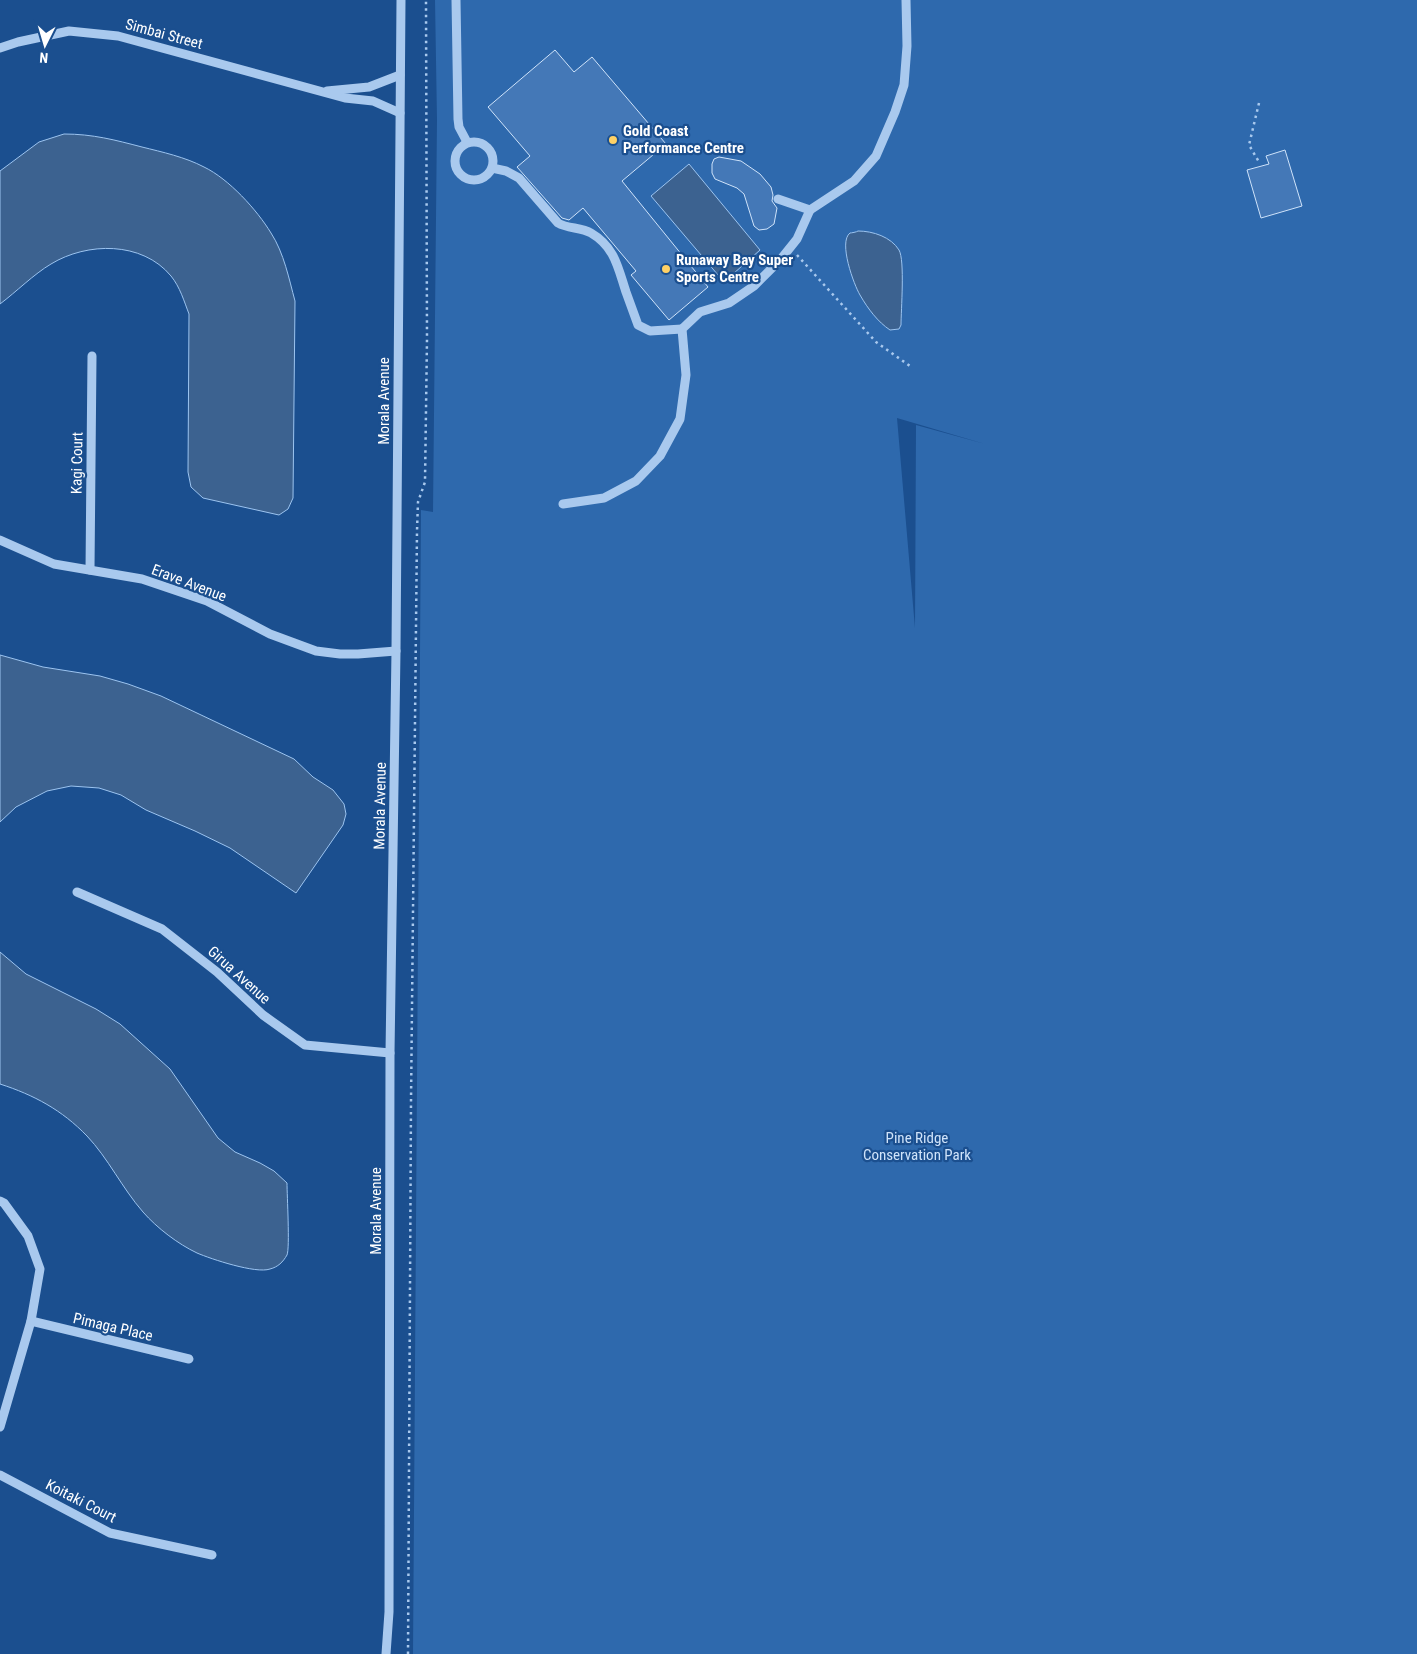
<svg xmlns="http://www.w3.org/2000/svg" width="1417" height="1654" viewBox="0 0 1417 1654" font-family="'Roboto Condensed',sans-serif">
	<rect width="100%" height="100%" fill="#1b4f8f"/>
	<path fill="#2e69ad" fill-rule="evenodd" d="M435 0H1417V1654H413L421 510 433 512 437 120ZM897 418 985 444 916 425 915 628Z"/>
	<g fill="#3c6290" stroke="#9cc4f0">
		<path d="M64 134C93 134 115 140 142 147 162 152 185 157 204 167 229 179 257 210 271 233 284 253 289 279 295 301L293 498 288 509 279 515 203 498 191 487 188 472 189 314C184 301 180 287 171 276 142 241 87 242 51 264 34 274 16 292 0 304V171L39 142Z"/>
		<polygon points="689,164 760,250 724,282 651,196"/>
		<path d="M858 231C873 231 891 237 899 250 905 260 901 311 901 325L899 329 890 330C878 322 868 309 860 295 854 285 838 242 850 233 851 233 857 232 858 231Z"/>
		<polygon points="0,655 43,667 100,676 128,684 161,696 294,759 313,777 333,790 344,804 346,814 343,825 296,893 230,848 195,831 146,810 121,795 99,788 71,786 47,791 16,807 0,822"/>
		<path d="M0 952 26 974 96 1009 120 1024 170 1069 218 1138 235 1152 260 1163 274 1171 287 1183C287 1195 290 1248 287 1255 283 1262 278 1267 270 1269 256 1274 211 1259 197 1253 178 1244 157 1228 143 1212 122 1188 108 1158 87 1136 62 1110 34 1095 0 1084Z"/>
	</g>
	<g fill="#4478b7" stroke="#cfe3fa">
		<polygon points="555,50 574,72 592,57 666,144 622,181 708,287 669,320 631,275 636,271 583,208 569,220 562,218 517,167 530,156 488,107"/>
		<polygon points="1285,150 1302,206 1261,218 1247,170 1269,164 1266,156"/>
		<polygon points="719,157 741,161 760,174 771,187 773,195 772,201 777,208 774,224 767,229 759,230 754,226 744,194 737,188 715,179 712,173 712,164 714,159"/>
	</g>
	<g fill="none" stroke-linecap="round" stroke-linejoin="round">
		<g stroke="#a9c9ee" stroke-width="2.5" stroke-dasharray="2.5 4" stroke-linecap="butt">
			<polyline points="1259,103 1249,145 1259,162"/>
			<polyline points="797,255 876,342 910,366"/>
			<polyline points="408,1654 411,1102 417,531 418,502 425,482 427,339 426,0"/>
		</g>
		<g stroke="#a9c9ee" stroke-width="9">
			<polyline points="456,0 458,119 459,127 467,142"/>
			<polyline points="0,48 18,42 69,31 118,36 345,98 373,101 400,113"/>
			<polyline points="327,91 369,87 400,75"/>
			<circle cx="474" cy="161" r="19"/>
			<path d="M492 168 506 171 519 178 558 223C568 229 581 227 591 233 615 247 618 268 626 292 630 303 634 314 638 325L650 331 682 329"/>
			<polyline points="778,199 810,210 854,181 876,156 895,112 904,85 907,46 906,0"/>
			<polyline points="563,504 604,498 636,481 660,456 680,419 686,375 682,329 700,312 729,303 754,286 781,259 797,239 810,210"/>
			<polyline points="0,540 54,564 142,579 207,601 270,634 316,651 340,654 358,654 396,651"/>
			<polyline points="90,570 92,356"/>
			<polyline points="77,892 162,929 217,972 263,1015 305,1045 390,1053"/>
			<polyline points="0,1201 4,1203 28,1236 40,1269 31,1321 0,1427"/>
			<polyline points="31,1321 189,1359"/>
			<polyline points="0,1475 110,1533 212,1555"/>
			<polyline points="386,1654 389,1612 390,1053 396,651 401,0"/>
		</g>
	</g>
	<g fill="#ffd166" stroke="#1b4f8f" stroke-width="2">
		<circle cx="613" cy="140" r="5"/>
		<circle cx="666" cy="269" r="5"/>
	</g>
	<g text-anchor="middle" stroke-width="4.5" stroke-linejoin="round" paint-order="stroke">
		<g font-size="15" fill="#fff" stroke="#1b4f8f">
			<text transform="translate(164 34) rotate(15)" y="5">Simbai Street</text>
			<text transform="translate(384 401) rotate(-90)" y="5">Morala Avenue</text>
			<text transform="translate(77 463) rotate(-89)" y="5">Kagi Court</text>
			<text transform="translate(189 583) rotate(21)" y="5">Erave Avenue</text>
			<text transform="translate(380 806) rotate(-89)" y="5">Morala Avenue</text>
			<text transform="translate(239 975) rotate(42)" y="5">Girua Avenue</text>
			<text transform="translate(376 1211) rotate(-90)" y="5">Morala Avenue</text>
			<text transform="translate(113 1327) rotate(13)" y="5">Pimaga Place</text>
			<text transform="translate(81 1501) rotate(27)" y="5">Koitaki Court</text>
		</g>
		<g font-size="15" font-weight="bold" fill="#fff" stroke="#1b4f8f" text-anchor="start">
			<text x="623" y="136">Gold Coast<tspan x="623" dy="17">Performance Centre</tspan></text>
			<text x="676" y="265">Runaway Bay Super<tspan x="676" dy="17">Sports Centre</tspan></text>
		</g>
		<g font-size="15" fill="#cfe3fa" stroke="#1b4f8f">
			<text x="917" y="1143">Pine Ridge<tspan x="917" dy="17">Conservation Park</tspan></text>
		</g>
	</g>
	<g transform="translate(45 45) rotate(185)" stroke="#1b4f8f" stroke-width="4" paint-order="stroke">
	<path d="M0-4L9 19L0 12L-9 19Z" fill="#ffffff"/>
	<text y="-8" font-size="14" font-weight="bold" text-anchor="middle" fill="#ffffff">N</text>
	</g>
</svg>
